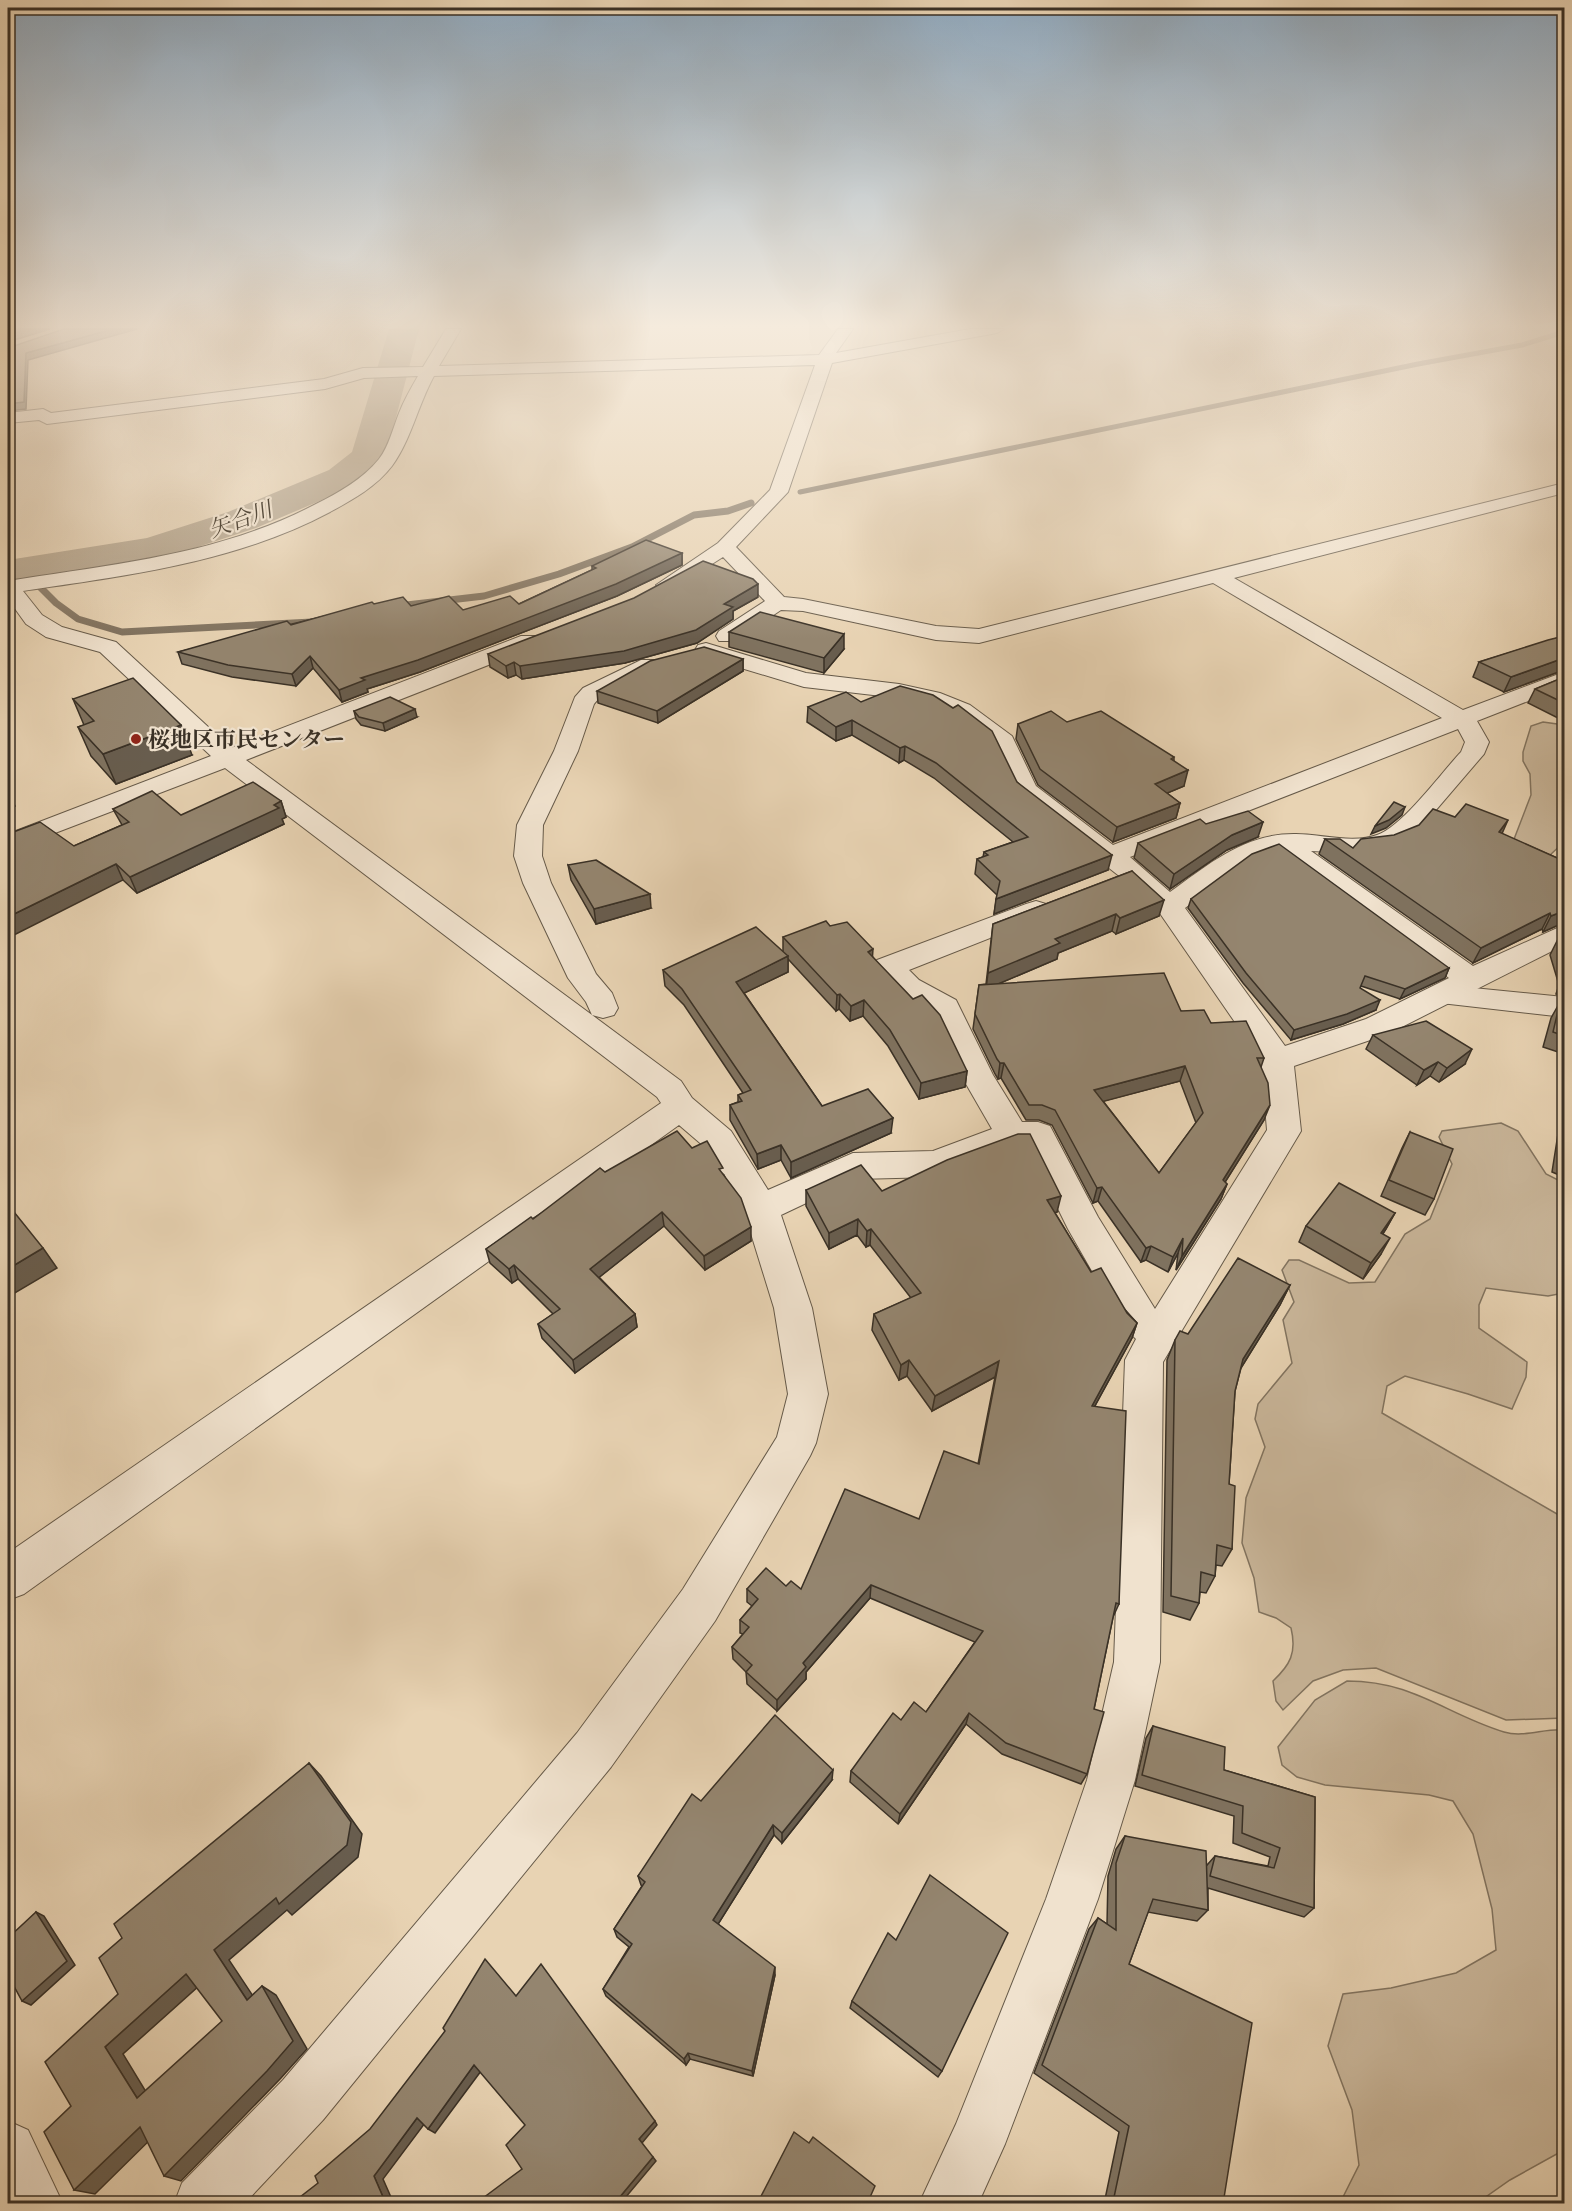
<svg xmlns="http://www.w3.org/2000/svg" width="1572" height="2211" viewBox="0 0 1572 2211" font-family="'IM FELL Double Pica','Noto Serif JP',serif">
	<rect width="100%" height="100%" fill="#e8d3b3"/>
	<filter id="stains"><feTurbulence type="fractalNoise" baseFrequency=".00333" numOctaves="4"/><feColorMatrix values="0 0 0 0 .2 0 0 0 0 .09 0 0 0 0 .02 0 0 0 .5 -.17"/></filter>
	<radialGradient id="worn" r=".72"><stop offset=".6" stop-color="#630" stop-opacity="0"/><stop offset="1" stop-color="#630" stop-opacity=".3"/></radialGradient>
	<g fill="#cab79b" stroke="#827460" stroke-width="1.5">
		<polygon points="1543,722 1564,725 1564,842 1549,856 1511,847 1531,795 1530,774 1523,761 1523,752 1531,726"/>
		<path d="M1501 1123 1518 1131 1546 1174 1564 1183V1293L1548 1296 1486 1288 1479 1305V1328L1527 1362 1526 1377 1512 1409 1468 1394 1405 1376 1387 1386 1382 1413 1564 1518V1718L1506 1720 1376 1668 1343 1670 1313 1681 1283 1710 1276 1701 1273 1681C1290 1665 1297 1653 1291 1628L1276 1618 1259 1612 1254 1578 1242 1543 1246 1498 1265 1447 1255 1419 1258 1404 1292 1363 1283 1320 1294 1302 1282 1270 1289 1260H1299L1349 1283 1375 1282 1405 1234 1430 1219 1452 1164 1439 1137 1442 1131Z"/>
		<path d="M1347 1681C1414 1681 1445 1714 1504 1732 1524 1738 1545 1728 1564 1730V2150L1510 2180 1477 2203H1340L1359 2165 1352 2110 1328 2046 1343 1994 1391 1988 1456 1973 1496 1950 1492 1909 1473 1834 1453 1801 1429 1795 1325 1785 1297 1777 1282 1765 1278 1747 1315 1700Z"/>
	</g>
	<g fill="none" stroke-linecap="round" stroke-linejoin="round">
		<polyline stroke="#7f715e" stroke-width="5" points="800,492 1418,364 1522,345 1564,332"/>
		<g stroke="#7f715e" stroke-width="7">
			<polyline points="24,571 56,603 78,619 122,632 312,622"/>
			<polyline points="398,606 484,596 559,574 632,547 694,515 728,511 751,503"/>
		</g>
		<polygon fill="#ad9c83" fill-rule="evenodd" points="389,329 419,329 386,456 355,486 256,528 167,557 8,584 8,560 147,538 228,512 329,470 352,452"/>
		<defs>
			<path id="minor" d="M446 329H461L439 366 819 355 838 329H853L836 353 970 329H1004L997 333 832 363 788 492 736 547 784 597 803 599 936 626 979 629 1564 483V493L1234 578 1463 710 1564 672V687L1477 721 1489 742 1484 754 1412 838C1379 856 1347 853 1311 851L1473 966 1564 925V945L1388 1034 1294 1066 1301 1131 1163 1362 1160 1662 1135 1780 1098 1899 1005 2144 978 2204H919L956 2124 1046 1899 1087 1780 1114 1662 1125 1360 1136 1339 1124 1327 1068 1229 1028 1148H1014L935 1177 857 1179 781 1215 812 1308 828 1394 816 1443 810 1456 715 1621 611 1767 323 2120 244 2204H174L182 2183 283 2080 577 1733 683 1589 777 1437 788 1394 774 1308 744 1211 707 1149 679 1125 24 1594 8 1600V1553L661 1103 657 1097 225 768 8 851V834L211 756 100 652 46 637 26 624 8 599V581C114 564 219 555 316 504 338 493 363 479 379 459 389 446 393 428 399 413 404 400 411 388 418 376L364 378 325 389 47 424 39 420 8 423V413L43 409 51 413 324 379 363 368 423 367ZM815 365 770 490 718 543 656 585 659 589H673L723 557 765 601 719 631 716 636 719 641H735L781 610 803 611 936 640 979 643 1213 583 1442 718 1113 845 1036 786 1012 736 970 705 940 693 899 684 806 673 706 643 698 645 695 650 698 655 804 687 899 698 925 704 954 715 992 744 1016 795 1123 879 1159 912 1261 1060 1267 1130 1155 1309 1098 1217 1050 1126 1038 1122H1022L993 1075 956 1000 919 980 909 970 1046 916 1050 910 1046 904 1036 901 1026 904 877 960 873 967 897 994 933 1014 962 1077 992 1129 933 1151 853 1153 768 1190 731 1131 692 1098 681 1081 592 1015 603 1018 614 1015 618 1008 612 993 596 974 551 883 542 856 543 825 578 751 594 704 599 698 657 670 660 665 657 660H641L583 688 575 697 554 751 517 825 514 856 523 883 568 978 586 1002 592 1015 246 760 537 646 540 641 537 636H521L231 748 116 642 62 627 42 615 23 591C129 575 234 563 330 512 352 500 376 487 392 466 411 440 418 405 434 376ZM1458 729 1465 742 1461 752C1441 773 1403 826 1377 835 1353 844 1321 834 1296 834 1245 833 1209 864 1170 892L1130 857ZM1276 851 1449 978 1366 1019 1285 1046 1185 908 1248 862Z"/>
			<g id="tertiary">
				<polygon points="1443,985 1564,997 1564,1017 1432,1002 1428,995 1432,988"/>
				<polygon points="8,2121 28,2130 63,2204 8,2204"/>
			</g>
		</defs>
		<use href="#minor" stroke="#665a49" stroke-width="2"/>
		<use href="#tertiary" stroke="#665a49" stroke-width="2"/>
		<use href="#minor" fill="#f0e2ce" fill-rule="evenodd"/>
		<use href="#tertiary" fill="#f0e2ce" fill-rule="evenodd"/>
	</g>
	<g fill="#7f725f" stroke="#3a3126" stroke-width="1.5" fill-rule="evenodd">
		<polygon points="682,553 682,565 617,596 420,672 367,689 368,692 342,702 313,668 296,686 232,677 182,664 178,652 374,604 463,610 519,604 592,570 592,566"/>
		<polygon points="758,597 733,611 733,619 697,643 625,663 522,679 516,675 508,678 490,667 488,654"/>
		<polygon points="729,632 844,649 824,673 729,647"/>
		<polygon points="1564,636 1564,670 1504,692 1473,677 1479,662"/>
		<polygon points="743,659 743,671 658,723 598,703 597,691"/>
		<polygon points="1564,677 1564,718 1562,720 1528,703 1535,689"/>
		<polygon points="73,699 192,755 116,784 91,756 78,727 84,725"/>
		<polygon points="861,702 1017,782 1108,870 994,914 997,895 975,874 977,859 983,857 984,852 1013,842 934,778 904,760 899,763 852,735 836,741 807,722 808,707"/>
		<polygon points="354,711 417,717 385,731 361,725 356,719"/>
		<polygon points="1067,722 1174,757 1174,761 1184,786 1167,793 1180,803 1176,818 1113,842 1038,785 1016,739 1018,724"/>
		<polygon points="281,801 286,817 282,819 284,824 137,893 123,880 74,846 122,825 113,809 181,815"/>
		<polygon points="1206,824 1258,837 1227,850 1170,889 1134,858 1138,843"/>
		<polygon points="1502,834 1564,861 1564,924 1563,923 1543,932 1542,929 1473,963 1319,854 1325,839 1353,848"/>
		<polygon points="568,865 651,908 596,924 571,880"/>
		<path d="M1132 871 1159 916 1116 934 1112 931 1058 953 1057 959 998 984 1181 1011 1211 1023 1264 1058 1261 1067 1264 1120 1225 1182 1227 1184 1221 1199 1176 1270 1178 1253 1168 1272 1146 1260 1141 1262 1098 1201 1093 1203 1052 1125 1039 1120H1026L1001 1078 998 1079 995 1074 973 1029 979 985 986 984 993 924ZM1180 1081 1196 1123 1159 1173 1103 1101Z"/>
		<polygon points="1191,899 1449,968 1445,978 1400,999 1361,986 1360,988 1376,1010 1343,1024 1291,1040 1243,983 1188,908"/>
		<polygon points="830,926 872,956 967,1071 965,1087 919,1099 888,1046 863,1016 850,1021 839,1009 836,1011 788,959 788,972 744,993 822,1106 891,1133 791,1178 781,1160 758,1169 730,1120 730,1105 738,1102 738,1095 743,1093 684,1005 665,986 663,970 783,951 783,937"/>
		<polygon points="1564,936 1564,996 1556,994 1559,985 1550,955 1558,939"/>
		<polygon points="1560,1002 1564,1003 1564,1054 1543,1047 1551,1018"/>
		<polygon points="1373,1035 1465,1064 1439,1082 1430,1076 1417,1085 1366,1049"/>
		<polygon points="1564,1123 1564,1177 1552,1172 1558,1134"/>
		<polygon points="1410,1132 1434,1199 1425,1215 1381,1196 1402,1148"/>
		<polygon points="692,1148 724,1175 751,1241 705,1270 664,1226 599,1277 635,1314 637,1327 575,1373 542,1338 538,1324 553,1314 518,1279 512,1283 490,1263 486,1249 605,1172"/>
		<polygon points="806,1190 882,1191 1057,1212 1055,1213 1091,1272 1137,1323 1132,1338 1095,1406 1119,1604 1113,1617 1094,1709 1087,1774 1081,1784 1002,1754 966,1724 898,1824 850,1782 851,1771 901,1720 926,1712 975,1642 870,1598 806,1672 806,1679 777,1711 747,1684 746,1672 733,1659 732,1647 743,1634 740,1633 740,1620 752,1606 747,1602 747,1589 786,1586 801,1589 919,1519 978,1464 995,1377 932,1411 907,1376 899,1380 872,1330 874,1314 911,1298 870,1245 866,1247 857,1235 829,1249 806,1206"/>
		<polygon points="1395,1213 1383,1234 1381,1254 1363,1279 1299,1242 1306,1226"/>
		<polygon points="1290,1285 1280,1305 1241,1368 1235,1391 1229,1484 1232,1549 1222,1566 1216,1565 1215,1576 1206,1593 1200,1592 1199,1603 1190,1620 1163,1612 1167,1360 1175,1340"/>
		<polygon points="1153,1726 1224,1770 1315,1797 1314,1908 1304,1917 1208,1888 1208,1910 1197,1921 1148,1912 1129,1964 1223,2204 1104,2204 1119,2132 1034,2073 1089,1929 1098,1918 1107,1924 1108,1876 1116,1849 1125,1836 1207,1865 1215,1856 1268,1866 1270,1857 1233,1843 1234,1816 1135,1786 1146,1738"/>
		<polygon points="832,1780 782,1843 774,1835 718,1924 775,1975 753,2076 690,2059 686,2065 606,1996 603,1989 629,1947 617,1937 614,1929 642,1886 641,1885 638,1876 701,1801"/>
		<polygon points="852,2001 942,2071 938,2077 850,2008"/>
	</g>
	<g fill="#685d4e" stroke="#3a3126" stroke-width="1.5">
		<polygon points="27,329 50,329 8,342 8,335"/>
		<polygon points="113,329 137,329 28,360 26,409 8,411 8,404 26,353"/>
		<polygon points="682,553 682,565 617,596 420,672 367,689 368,692 342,702 339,690 361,678"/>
		<polygon points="758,584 758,597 733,611 733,619 697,643 625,663 522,679 520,666 724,604"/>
		<polygon points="844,634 844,649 824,673 824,658"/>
		<polygon points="310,656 313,668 296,686 292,674"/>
		<polygon points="1564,658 1564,670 1504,692 1511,677"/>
		<polygon points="743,659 743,671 658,723 657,711"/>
		<polygon points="514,662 516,675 508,678 506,666"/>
		<polygon points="415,709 417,717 385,731 383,723"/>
		<polygon points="852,720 852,735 836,741 836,727"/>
		<polygon points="181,725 192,755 116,784 103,754"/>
		<polygon points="905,746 904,760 899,763 900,748"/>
		<polygon points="1188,770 1184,786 1151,800 1155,784"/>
		<polygon points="8,791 15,806 8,808"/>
		<polygon points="281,801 286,817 282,819 284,824 137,893 130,877"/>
		<polygon points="1180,803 1176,818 1113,842 1117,827"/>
		<polygon points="1405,807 1402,815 1386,828 1371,834 1375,826"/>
		<polygon points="1508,820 1501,836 1499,832"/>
		<polygon points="1263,822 1258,837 1227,850 1170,889 1174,874 1232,835"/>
		<polygon points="1112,855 1108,870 994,914 996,899"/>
		<polygon points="116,864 123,880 8,938 8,917"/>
		<polygon points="650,894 651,908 596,924 594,909"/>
		<polygon points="1164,900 1159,916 1116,934 1120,918"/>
		<polygon points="1564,911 1564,920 1563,923 1543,932 1551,916"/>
		<polygon points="1550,913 1542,929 1473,963 1481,948"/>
		<polygon points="1116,914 1112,931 1058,953 1057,959 986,989 988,973 1055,939"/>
		<polygon points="873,949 872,964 868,952"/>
		<polygon points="788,956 788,972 736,997 736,982"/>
		<polygon points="1449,968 1445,978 1400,999 1405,989"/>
		<polygon points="840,994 839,1009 836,1011 837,995"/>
		<polygon points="864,1000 863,1016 850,1021 851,1006"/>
		<polygon points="1380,1000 1376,1010 1343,1024 1291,1040 1294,1030"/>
		<polygon points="1472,1049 1465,1064 1439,1082 1447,1068"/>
		<polygon points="1438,1062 1430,1076 1417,1085 1424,1070"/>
		<polygon points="1000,1063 1004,1063 1001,1078 998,1079"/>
		<polygon points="1185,1066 1180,1081 1090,1105 1094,1090"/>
		<polygon points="967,1071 965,1087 919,1099 921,1083"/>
		<polygon points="1270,1105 1264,1120 1217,1195 1223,1180"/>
		<polygon points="893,1118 891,1133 791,1178 791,1162"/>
		<polygon points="781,1145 781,1160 758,1169 757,1154"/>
		<polygon points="1227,1184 1221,1199 1176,1270 1182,1256"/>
		<polygon points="1102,1187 1098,1201 1093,1203 1097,1188"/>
		<polygon points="1061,1196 1057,1212 1044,1216 1047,1200"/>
		<polygon points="662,1212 664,1226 592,1283 590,1269"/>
		<polygon points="1395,1213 1386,1229 1372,1249 1381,1233"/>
		<polygon points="858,1219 857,1235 829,1249 829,1233"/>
		<polygon points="751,1227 751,1241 705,1270 704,1256"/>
		<polygon points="871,1229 870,1245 866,1247 867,1231"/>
		<polygon points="1183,1238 1178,1253 1168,1272 1173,1257"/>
		<polygon points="1390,1238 1381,1254 1363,1279 1371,1263"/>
		<polygon points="1151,1246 1146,1260 1141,1262 1146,1248"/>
		<polygon points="43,1248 57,1268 8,1297 8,1269"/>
		<polygon points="514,1265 518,1279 512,1283 509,1269"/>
		<polygon points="1290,1285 1280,1305 1234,1379 1243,1359"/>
		<polygon points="635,1314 637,1327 575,1373 573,1360"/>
		<polygon points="1137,1323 1132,1338 1087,1420 1092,1406"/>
		<polygon points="909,1360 907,1376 899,1380 901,1365"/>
		<polygon points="999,1361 995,1377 932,1411 935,1396"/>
		<polygon points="871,1585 870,1598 806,1672 806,1679 777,1711 777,1700 803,1663"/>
		<polygon points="969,1713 966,1724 898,1824 900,1814"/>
		<polygon points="309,1763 321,1776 362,1834 358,1857 292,1915 287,1910 229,1960 261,2008 247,2000 214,1950"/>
		<polygon points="833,1770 832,1780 782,1843 782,1833"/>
		<polygon points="773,1825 774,1835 715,1929 713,1920"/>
		<polygon points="36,1912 44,1916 75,1965 31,2005 22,2001"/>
		<polygon points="775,1967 775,1975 753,2076 752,2071"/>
		<polygon points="186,1974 201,1984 123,2054 154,2105 137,2098 105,2047"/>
		<polygon points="262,1986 276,1995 307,2049 281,2078 181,2181 164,2176"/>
		<polygon points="688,2053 690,2059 686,2065 684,2059"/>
		<polygon points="474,2065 481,2071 435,2133 428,2129"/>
		<polygon points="417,2118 425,2123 383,2179 394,2204 386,2204 374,2176"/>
		<polygon points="655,2121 657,2125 642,2143 639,2139"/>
		<polygon points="140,2127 158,2132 95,2194 74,2190"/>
		<polygon points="653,2157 656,2161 620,2204 614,2204"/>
	</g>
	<g fill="#94856f" stroke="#3a3126" stroke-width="1.5" fill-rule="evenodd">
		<polygon points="8,329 27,329 8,335"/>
		<polygon points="64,329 113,329 26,353 24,402 8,404 8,348"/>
		<polygon points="646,540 682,553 616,584 418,660 361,678 365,680 339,690 310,656 292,674 228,665 178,652 287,621 291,625 372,602 374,604 403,597 411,606 449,596 463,610 510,596 519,604 596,568 592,566"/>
		<polygon points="703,561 753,579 758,584 724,604 733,607 696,630 624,651 520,666 514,662 506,666 488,654 634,598"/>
		<polygon points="760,612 844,634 824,658 729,632"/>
		<polygon points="1564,636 1564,658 1511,677 1479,662 1548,640"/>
		<polygon points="704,647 743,659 657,711 597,691 650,661"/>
		<polygon points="1564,677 1564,703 1535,689"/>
		<polygon points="133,678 181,725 103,754 78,727 94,721 73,699"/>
		<polygon points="900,686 933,695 953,708 958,705 992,731 1017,782 1112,855 996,899 1000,881 977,859 988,855 984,852 1028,837 936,763 905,746 900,748 852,720 836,727 808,707 846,692 861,702"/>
		<polygon points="390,697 415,709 383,723 359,717 354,711"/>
		<polygon points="1051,711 1067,722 1101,711 1174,757 1171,759 1188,770 1155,784 1180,803 1117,827 1040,769 1018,724"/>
		<polygon points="253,782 281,801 274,805 279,808 130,877 116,864 8,917 8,834 40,822 74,846 129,822 113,809 152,791 181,815"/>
		<polygon points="1394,802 1405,807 1389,820 1375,826"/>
		<polygon points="1466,804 1508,820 1499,832 1564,861 1564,911 1551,916 1550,913 1481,948 1325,839 1340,839 1353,848 1361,839 1394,835 1419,825 1433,809 1455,817"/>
		<polygon points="1248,811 1263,822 1232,835 1174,874 1138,843 1200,819 1206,824"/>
		<polygon points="1279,844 1449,968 1405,989 1365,976 1360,988 1380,1000 1347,1014 1294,1030 1246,973 1191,899 1252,854"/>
		<polygon points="596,860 650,894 594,909 568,865"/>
		<polygon points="1132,871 1164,900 1120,918 1116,914 1055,939 1060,943 988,973 993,924"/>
		<polygon points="826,921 830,926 847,922 873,949 868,952 913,999 922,995 940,1015 967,1071 921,1083 890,1030 864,1000 851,1006 840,994 837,995 783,937"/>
		<polygon points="756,927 788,956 736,982 822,1106 868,1089 893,1118 791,1162 781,1145 757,1154 730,1105 742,1101 738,1095 751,1090 682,989 663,970"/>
		<polygon points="1564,936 1564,959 1558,939"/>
		<path d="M1164 973 1181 1011 1204 1010 1211 1023 1246 1021 1264 1058H1257L1268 1083 1270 1105 1223 1180 1227 1184 1182 1256 1183 1238 1173 1257 1151 1246 1146 1248 1102 1187 1097 1188 1055 1110 1042 1105H1029L1004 1063H1000L997 1059 975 1014 979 985ZM1185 1066 1203 1113 1159 1173 1094 1090Z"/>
		<polygon points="1560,1002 1564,1003 1564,1036 1553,1032"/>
		<polygon points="1426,1021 1472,1049 1447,1068 1438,1062 1424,1070 1373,1035"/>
		<polygon points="677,1131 692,1148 707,1141 723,1168 719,1169 741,1198 751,1227 704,1256 662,1212 590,1269 635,1314 573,1360 538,1324 560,1309 514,1265 509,1269 486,1249 531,1217 533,1219 600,1168 605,1172"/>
		<polygon points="1410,1132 1453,1149 1434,1199 1389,1180"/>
		<polygon points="1018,1134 1030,1134 1061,1196 1047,1200 1091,1272 1101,1268 1127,1313 1137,1323 1092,1406 1126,1411 1119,1604 1116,1603 1094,1709 1104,1712 1087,1774 1006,1743 969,1713 900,1814 851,1771 893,1713 901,1720 914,1702 926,1712 983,1631 871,1585 803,1663 806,1667 777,1700 746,1672 752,1665 732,1647 749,1627 740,1620 758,1599 747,1589 766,1568 786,1586 791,1581 801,1589 845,1489 919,1519 944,1451 979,1464 999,1361 935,1396 909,1360 901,1365 874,1314 921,1293 871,1229 867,1231 858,1219 829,1233 806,1190 861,1165 882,1191 947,1160"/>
		<polygon points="1564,1140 1564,1158 1562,1157"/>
		<polygon points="1339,1183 1395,1213 1381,1233 1390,1238 1371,1263 1306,1226"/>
		<polygon points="10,1207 43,1248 8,1269 8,1208"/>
		<polygon points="1238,1258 1290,1285 1243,1359 1235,1391 1229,1484 1235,1486 1232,1549 1217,1545 1215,1576 1201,1572 1199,1603 1171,1596 1175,1340 1180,1331 1188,1334"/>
		<polygon points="775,1715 833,1770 782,1833 773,1825 713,1920 775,1967 752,2071 688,2053 684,2059 603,1989 632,1944 614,1929 645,1882 638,1876 692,1794 701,1801"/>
		<polygon points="1153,1726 1225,1747 1224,1770 1315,1797 1314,1908 1210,1876 1215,1856 1274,1868 1280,1848 1242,1833 1243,1806 1142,1775"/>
		<path d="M309 1763 351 1822 347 1845 279 1904 276 1898 214 1950 247 2000 262 1986 293 2041 267 2071 164 2176 140 2127 74 2190 44 2132 71 2106 45 2062 118 1994 99 1958 122 1938 114 1924ZM186 1974 222 2021 137 2098 105 2047Z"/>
		<polygon points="1125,1836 1206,1851 1208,1910 1153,1899 1129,1964 1252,2023 1223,2204 1115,2204 1113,2202 1129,2126 1042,2065 1098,1918 1116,1930 1116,1863"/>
		<polygon points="930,1875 1008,1933 942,2071 852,2001 888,1933 896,1940"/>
		<polygon points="36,1912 67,1961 22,2001 8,1975 8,1938"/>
		<polygon points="485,1959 516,1996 541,1964 655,2121 639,2139 653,2157 614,2204 475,2204 522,2169 506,2145 525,2125 474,2065 428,2129 417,2118 374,2176 386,2204 291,2204 318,2183 315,2176 370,2129 445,2031 443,2028"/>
		<polygon points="794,2132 809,2143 813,2137 875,2186 867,2204 757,2204"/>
	</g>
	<linearGradient id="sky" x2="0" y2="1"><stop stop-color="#90aac0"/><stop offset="0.51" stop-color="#f5ebdd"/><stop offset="1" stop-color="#f5ebdd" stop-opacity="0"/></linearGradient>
	<rect width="1572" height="639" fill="url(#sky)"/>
	<circle fill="#8f2418" stroke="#f0e2ce" stroke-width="2" cx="136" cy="739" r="6"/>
	<g text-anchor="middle" stroke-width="4.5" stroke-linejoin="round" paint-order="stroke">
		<g font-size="22" font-style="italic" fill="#574c3d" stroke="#f0e2ce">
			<text transform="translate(240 519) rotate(-20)" y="8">矢合川</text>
		</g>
		<g font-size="22" font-weight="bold" fill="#3a3126" stroke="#f0e2ce" text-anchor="start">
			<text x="148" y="747">桜地区市民センター</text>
		</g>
	</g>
	<rect width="1572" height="2211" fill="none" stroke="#e8d3b3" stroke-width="30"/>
	<rect x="9" y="9" width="1554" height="2193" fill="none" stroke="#3a3126" stroke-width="3"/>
	<rect x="15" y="15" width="1542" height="2181" fill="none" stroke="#3a3126" stroke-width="1.5"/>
	<rect width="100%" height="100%" filter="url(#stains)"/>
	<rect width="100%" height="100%" fill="url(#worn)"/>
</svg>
